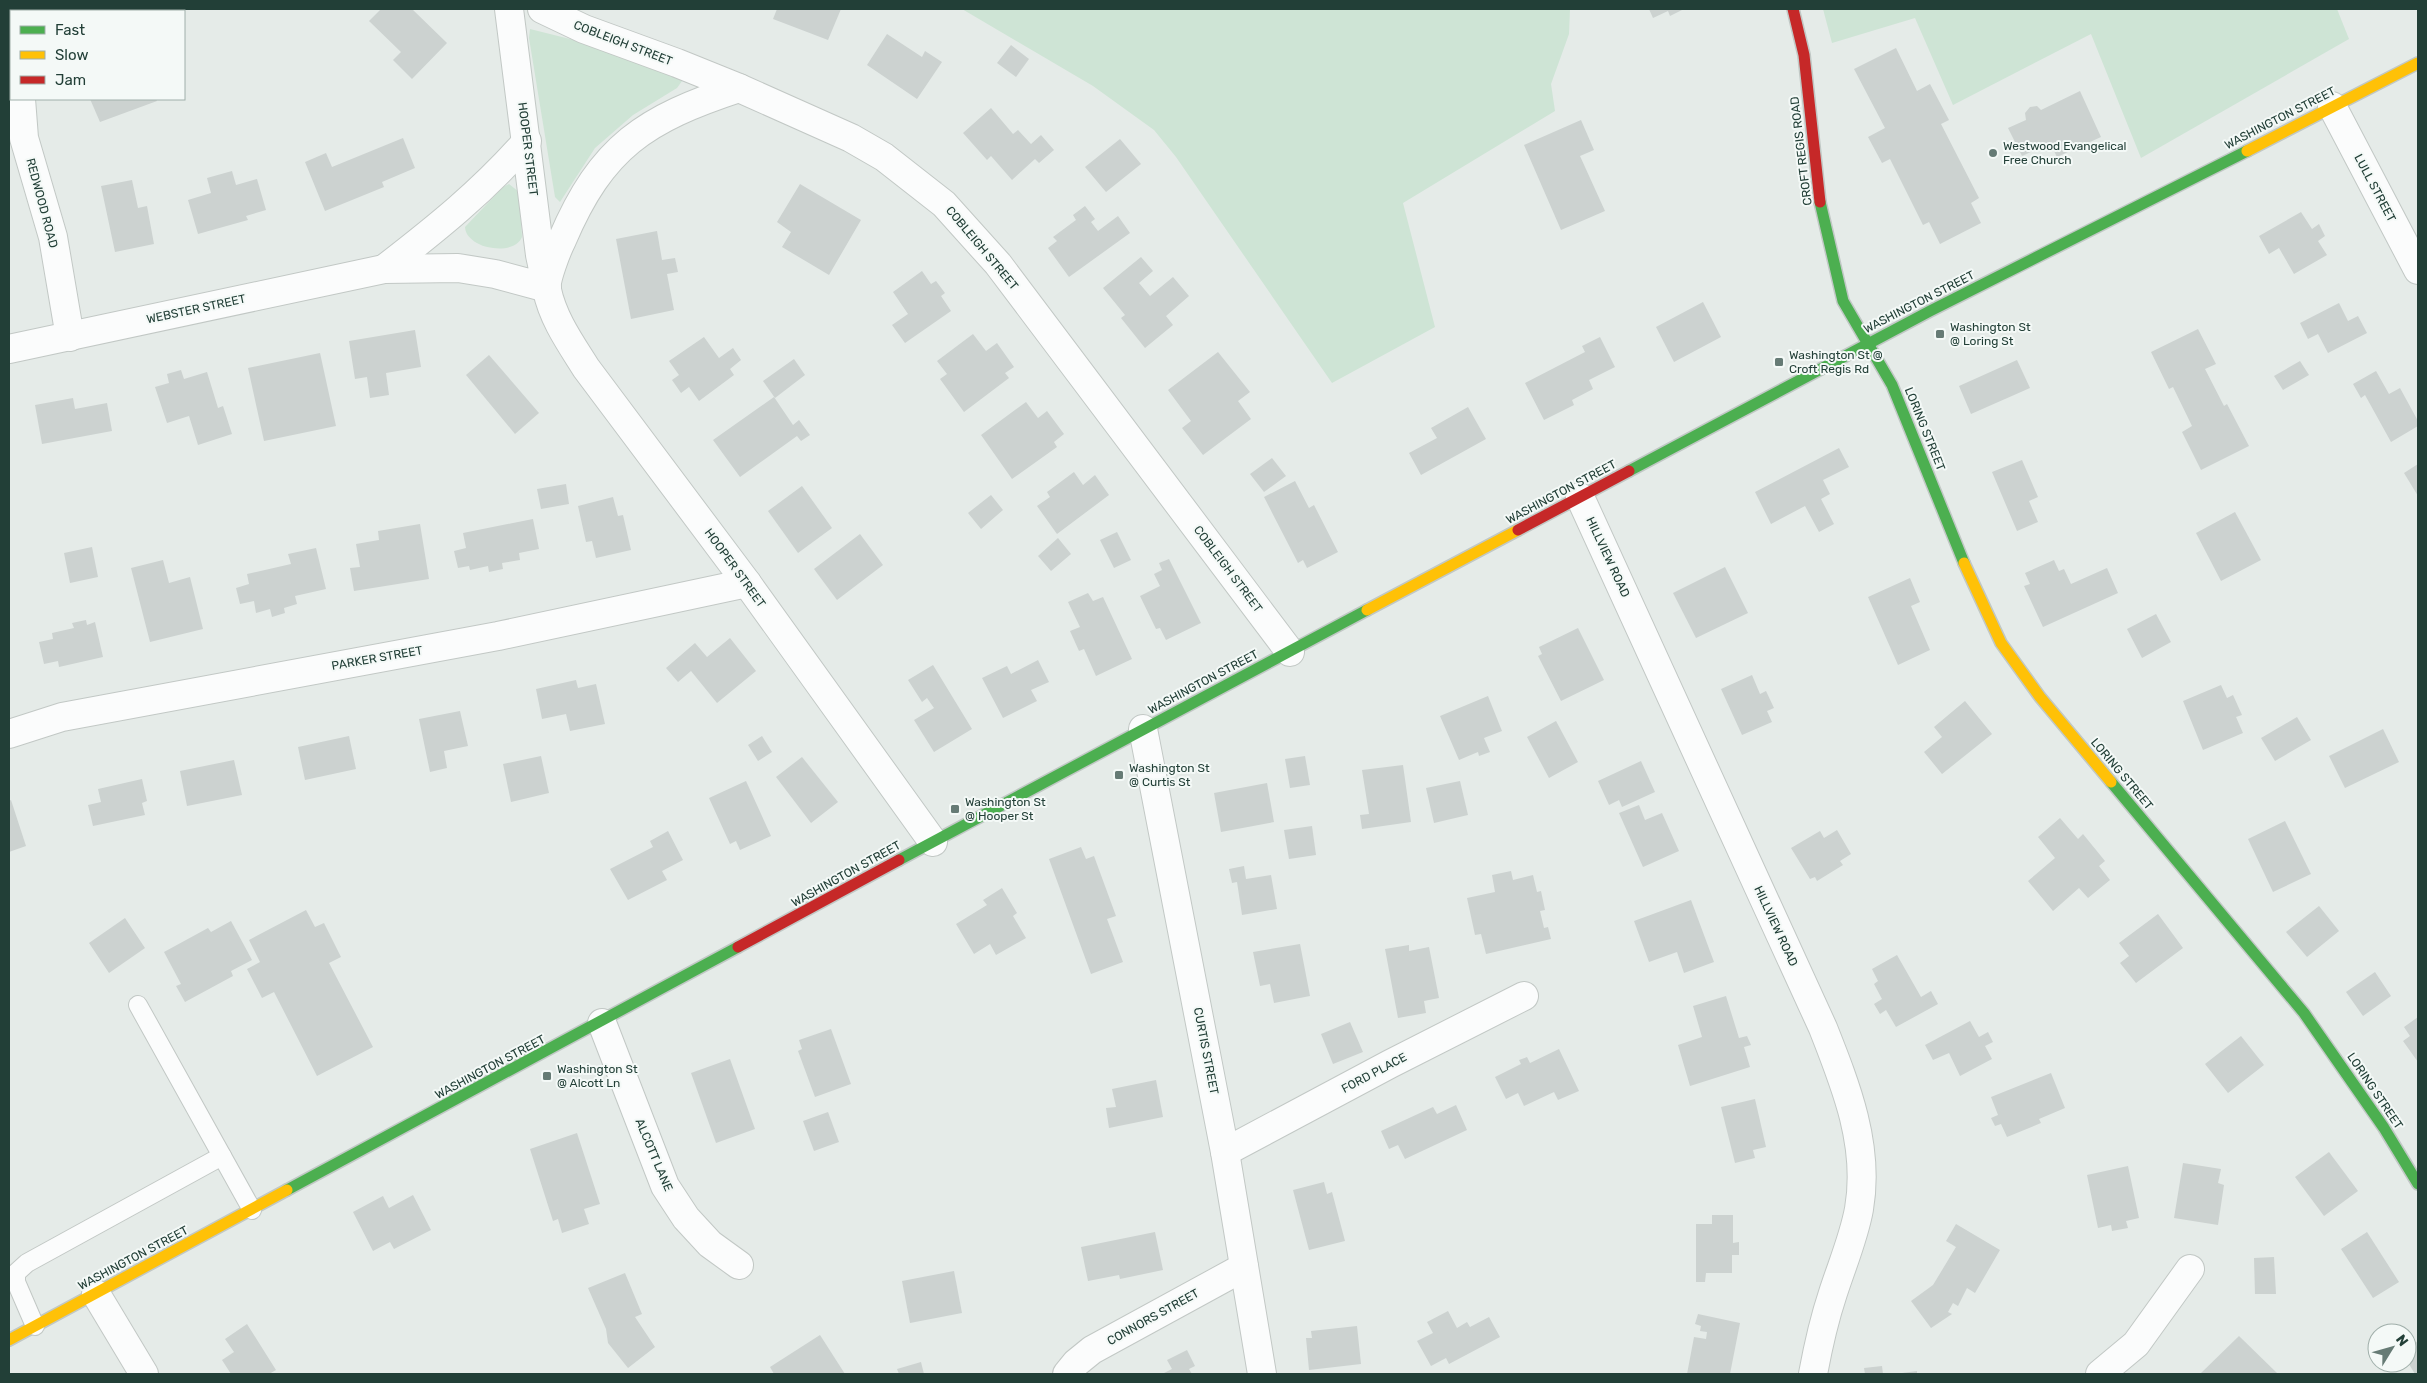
<svg xmlns="http://www.w3.org/2000/svg" width="2427" height="1383" viewBox="0 0 2427 1383" font-family="Rubik,sans-serif">
	<rect width="100%" height="100%" fill="#e5ebe8"/>
	<g fill="#cee4d5">
		<polygon points="962,9 1570,9 1569,34 1551,84 1555,111 1403,203 1435,327 1332,383 1176,157 1154,130 1093,86"/>
		<polygon points="1823,9 2337,9 2349,39 2141,158 2091,34 1953,105 1915,18 1832,43"/>
		<polygon points="530,29 618,51 680,77 682,81 677,88 633,115 595,148 560,202 555,197 529,38"/>
		<path d="M509 184 519 192 522 237C514 257 466 249 465 227L503 187Z"/>
	</g>
	<g fill="#ccd2d0">
		<polygon points="381,9 412,9 447,43 412,79 393,60 401,52 369,21"/>
		<polygon points="777,9 841,9 828,40 773,19"/>
		<polygon points="1649,9 1684,9 1670,16 1668,11 1653,18"/>
		<polygon points="887,34 922,57 925,51 942,62 917,99 867,65"/>
		<polygon points="1011,45 1029,59 1016,77 997,63"/>
		<polygon points="1896,48 1917,91 1930,84 1949,120 1941,124 1979,198 1971,203 1981,223 1940,244 1929,222 1923,225 1890,159 1882,163 1868,137 1885,128 1854,69"/>
		<polygon points="2080,91 2101,137 2057,157 2050,143 2022,156 2008,128 2026,120 2025,113 2030,107 2037,106 2041,110"/>
		<polygon points="90,99 156,99 157,101 100,122"/>
		<polygon points="991,108 1013,134 1018,130 1031,144 1041,135 1054,150 1039,163 1035,159 1012,180 991,156 987,160 963,133"/>
		<polygon points="1581,120 1594,150 1580,156 1605,211 1561,230 1524,145"/>
		<polygon points="403,138 415,168 382,182 384,187 325,211 305,162 326,153 332,167"/>
		<polygon points="1120,139 1141,164 1106,192 1085,167"/>
		<polygon points="232,171 236,185 257,179 266,210 246,216 248,220 198,234 188,200 211,193 207,178"/>
		<polygon points="132,180 138,208 147,206 154,244 115,252 101,186"/>
		<polygon points="800,184 861,220 829,275 782,247 791,232 777,222"/>
		<polygon points="1085,206 1095,219 1091,222 1098,231 1118,216 1130,233 1069,277 1048,248 1057,241 1053,237 1076,220 1073,215"/>
		<polygon points="2301,212 2312,229 2319,224 2325,236 2318,241 2327,255 2294,274 2279,248 2269,254 2259,236"/>
		<polygon points="657,231 662,260 675,258 678,272 667,274 674,310 631,319 616,239"/>
		<polygon points="1141,257 1153,271 1139,283 1150,296 1173,277 1189,296 1166,316 1173,325 1145,348 1121,318 1125,315 1103,288"/>
		<polygon points="922,271 931,284 936,281 945,293 941,296 951,311 905,343 892,325 908,314 893,292"/>
		<polygon points="1703,302 1721,337 1674,362 1656,327"/>
		<polygon points="2339,303 2348,321 2358,316 2367,333 2328,353 2318,334 2308,339 2300,323"/>
		<polygon points="2198,329 2216,364 2205,369 2224,406 2227,404 2249,446 2201,470 2182,432 2192,426 2173,387 2169,389 2151,352"/>
		<polygon points="415,330 421,367 386,373 389,395 370,398 367,377 355,379 349,341"/>
		<polygon points="973,334 986,351 997,343 1014,367 1005,373 1009,378 964,412 940,379 947,374 937,361"/>
		<polygon points="704,337 719,358 733,348 741,360 730,369 734,375 699,401 689,387 681,393 672,380 679,375 669,361"/>
		<polygon points="1600,337 1615,367 1589,380 1593,389 1572,400 1574,405 1544,420 1525,383 1585,352 1582,346"/>
		<polygon points="1218,352 1250,392 1238,401 1251,419 1203,455 1182,428 1191,421 1168,390"/>
		<polygon points="320,353 336,426 264,441 248,368"/>
		<polygon points="489,355 539,413 515,434 466,375"/>
		<polygon points="794,359 805,375 775,398 763,381"/>
		<polygon points="2017,360 2030,388 1971,414 1959,386"/>
		<polygon points="2300,361 2309,375 2283,390 2274,376"/>
		<polygon points="181,370 184,379 207,372 218,408 223,406 232,434 198,445 189,416 167,423 155,387 169,383 167,374"/>
		<polygon points="2376,371 2389,394 2400,388 2418,421 2418,426 2391,442 2365,395 2361,398 2353,384"/>
		<polygon points="774,397 793,425 799,420 810,435 801,441 797,436 740,477 713,440"/>
		<polygon points="73,398 75,409 107,403 112,431 42,444 35,405"/>
		<polygon points="1026,402 1038,418 1047,411 1064,434 1054,442 1057,447 1012,479 981,435"/>
		<polygon points="1468,407 1486,439 1421,475 1409,453 1437,438 1431,428"/>
		<polygon points="1839,448 1849,467 1823,480 1830,494 1821,499 1834,524 1819,532 1805,506 1771,524 1755,492"/>
		<polygon points="1272,458 1286,476 1264,492 1250,474"/>
		<polygon points="2022,460 2038,497 2029,501 2038,522 2017,531 1992,472"/>
		<polygon points="2418,464 2418,496 2404,473"/>
		<polygon points="1074,472 1083,485 1095,475 1109,495 1057,534 1037,506 1050,497 1047,492"/>
		<polygon points="1295,481 1309,508 1314,505 1338,552 1307,568 1303,560 1298,563 1264,497"/>
		<polygon points="566,484 569,504 541,509 537,489"/>
		<polygon points="802,486 832,528 798,553 768,511"/>
		<polygon points="991,495 1003,510 981,529 968,513"/>
		<polygon points="613,497 618,516 623,515 631,550 596,558 592,541 586,542 578,506"/>
		<polygon points="2235,512 2261,560 2221,581 2196,533"/>
		<polygon points="533,519 539,549 519,553 520,560 502,563 503,569 489,572 488,566 470,570 469,566 458,568 454,551 466,548 463,533"/>
		<polygon points="420,524 429,579 354,591 350,568 360,567 356,544 379,540 378,531"/>
		<polygon points="1117,532 1131,560 1114,568 1100,540"/>
		<polygon points="860,534 883,565 837,600 814,569"/>
		<polygon points="1058,538 1071,554 1051,571 1038,556"/>
		<polygon points="92,547 98,577 70,583 64,553"/>
		<polygon points="316,548 326,589 295,596 297,604 284,608 285,613 272,617 270,609 256,613 254,601 240,604 236,588 249,584 247,574 291,564 288,554"/>
		<polygon points="1169,559 1201,623 1166,640 1160,628 1156,629 1140,596 1160,586 1154,574 1162,570 1159,563"/>
		<polygon points="163,560 169,583 190,577 203,629 150,642 131,568"/>
		<polygon points="2054,560 2059,571 2064,569 2071,584 2107,568 2118,593 2043,627 2024,586 2030,584 2025,573"/>
		<polygon points="1725,567 1748,613 1696,638 1673,593"/>
		<polygon points="1910,578 1920,602 1911,606 1930,650 1898,665 1868,597"/>
		<polygon points="1088,593 1093,601 1103,597 1132,659 1096,676 1084,649 1079,651 1070,631 1080,627 1068,602"/>
		<polygon points="2156,614 2171,642 2142,658 2127,629"/>
		<polygon points="86,620 87,625 95,622 103,657 59,667 58,661 44,664 39,642 53,639 52,633 74,628 72,623"/>
		<polygon points="1578,628 1604,680 1561,701 1538,656 1542,654 1539,647"/>
		<polygon points="730,638 756,671 717,703 691,671 678,682 666,668 695,643 707,657"/>
		<polygon points="1038,660 1049,682 1031,690 1037,701 1003,718 982,678 1007,666 1011,674"/>
		<polygon points="933,665 972,729 934,752 914,720 934,708 927,698 922,702 908,680"/>
		<polygon points="1752,675 1760,694 1766,691 1774,708 1767,711 1772,722 1742,735 1721,689"/>
		<polygon points="576,680 578,688 596,684 605,724 570,731 566,714 542,719 536,689"/>
		<polygon points="2221,685 2227,698 2233,695 2242,715 2236,717 2243,733 2203,750 2183,701"/>
		<polygon points="1488,696 1502,731 1484,738 1490,752 1479,756 1478,752 1459,760 1440,716"/>
		<polygon points="1965,701 1992,734 1942,774 1924,752 1942,737 1934,727"/>
		<polygon points="460,711 468,746 444,751 447,768 430,772 419,719"/>
		<polygon points="2297,717 2311,740 2275,761 2261,738"/>
		<polygon points="1556,721 1578,762 1549,778 1527,737"/>
		<polygon points="2383,729 2399,762 2345,788 2329,756"/>
		<polygon points="349,736 356,769 305,780 298,747"/>
		<polygon points="762,736 772,752 758,761 748,745"/>
		<polygon points="541,756 549,793 511,802 503,764"/>
		<polygon points="1305,756 1310,785 1290,788 1285,759"/>
		<polygon points="802,757 838,802 811,823 776,777"/>
		<polygon points="234,760 242,795 187,806 180,771"/>
		<polygon points="1641,761 1655,792 1622,807 1619,800 1609,805 1598,781"/>
		<polygon points="1403,765 1411,822 1362,829 1360,815 1369,814 1362,770"/>
		<polygon points="142,779 147,801 142,803 145,815 93,826 88,805 101,802 98,789"/>
		<polygon points="746,781 771,836 740,850 736,841 730,844 709,798"/>
		<polygon points="1460,781 1468,815 1434,823 1426,788"/>
		<polygon points="1267,783 1274,822 1221,832 1214,793"/>
		<polygon points="11,800 26,846 9,852 9,801"/>
		<polygon points="1639,805 1645,820 1662,813 1679,851 1643,867 1619,813"/>
		<polygon points="2060,818 2078,839 2083,834 2105,861 2099,866 2110,880 2088,898 2079,888 2053,911 2028,881 2055,858 2038,837"/>
		<polygon points="2285,821 2311,874 2273,892 2248,839"/>
		<polygon points="1312,826 1316,855 1289,859 1284,830"/>
		<polygon points="1837,830 1851,854 1840,861 1843,865 1817,881 1815,877 1810,879 1791,848 1820,831 1824,838"/>
		<polygon points="668,831 683,860 662,871 667,880 628,900 610,869 653,847 650,841"/>
		<polygon points="1081,847 1086,859 1094,856 1116,916 1107,919 1123,962 1091,974 1049,859"/>
		<polygon points="1244,866 1246,879 1271,875 1277,909 1242,915 1237,882 1232,883 1229,869"/>
		<polygon points="1511,871 1513,880 1533,875 1537,892 1541,891 1545,910 1540,911 1544,928 1548,927 1551,939 1486,954 1481,934 1475,935 1467,898 1495,892 1492,875"/>
		<polygon points="1002,888 1017,913 1013,916 1026,938 996,955 990,944 974,954 956,924 987,905 983,900"/>
		<polygon points="1691,900 1714,962 1684,973 1677,952 1649,962 1634,921"/>
		<polygon points="2319,906 2339,931 2307,957 2286,932"/>
		<polygon points="306,910 315,927 324,923 341,957 329,963 373,1047 317,1076 274,992 262,998 247,969 260,962 249,940"/>
		<polygon points="2158,914 2183,948 2136,983 2120,963 2129,956 2119,943"/>
		<polygon points="125,918 145,948 109,973 89,943"/>
		<polygon points="231,921 252,960 231,971 233,976 185,1002 176,986 181,984 164,952 208,928 211,932"/>
		<polygon points="1300,944 1310,996 1274,1003 1270,984 1260,986 1253,952"/>
		<polygon points="1409,945 1409,951 1429,947 1439,998 1424,1001 1426,1013 1398,1018 1385,949"/>
		<polygon points="1897,955 1921,997 1931,991 1938,1004 1896,1027 1886,1010 1880,1014 1874,1004 1882,999 1874,984 1878,981 1872,969"/>
		<polygon points="2375,972 2391,996 2363,1016 2346,992"/>
		<polygon points="1726,996 1739,1038 1747,1036 1751,1045 1744,1047 1750,1067 1690,1086 1678,1045 1702,1037 1693,1006"/>
		<polygon points="2418,1017 2418,1062 2403,1041 2410,1036 2404,1027"/>
		<polygon points="1970,1021 1979,1037 1988,1032 1993,1042 1985,1046 1992,1059 1960,1076 1949,1053 1933,1060 1925,1045"/>
		<polygon points="1350,1022 1363,1052 1333,1064 1321,1034"/>
		<polygon points="831,1029 851,1084 815,1097 798,1051 802,1049 799,1040"/>
		<polygon points="2241,1036 2264,1065 2228,1093 2205,1064"/>
		<polygon points="1559,1049 1579,1091 1558,1100 1554,1092 1524,1106 1518,1093 1506,1099 1495,1077 1521,1064 1519,1060 1527,1057 1530,1063"/>
		<polygon points="730,1059 755,1129 716,1143 691,1073"/>
		<polygon points="2051,1073 2065,1108 2039,1119 2041,1123 2007,1137 2001,1124 1995,1126 1991,1118 1998,1115 1991,1097"/>
		<polygon points="1156,1080 1163,1117 1109,1128 1106,1108 1116,1107 1112,1089"/>
		<polygon points="1755,1099 1766,1147 1753,1150 1755,1158 1735,1163 1721,1107"/>
		<polygon points="1456,1105 1467,1130 1405,1159 1398,1145 1389,1149 1381,1131 1433,1107 1437,1114"/>
		<polygon points="828,1112 839,1142 814,1151 803,1121"/>
		<polygon points="577,1133 600,1204 584,1209 589,1224 562,1233 558,1219 553,1221 530,1149"/>
		<polygon points="2329,1152 2358,1191 2324,1216 2295,1177"/>
		<polygon points="2183,1163 2221,1169 2218,1183 2224,1185 2218,1225 2174,1218"/>
		<polygon points="2128,1166 2139,1218 2126,1221 2128,1228 2112,1231 2111,1225 2098,1228 2087,1175"/>
		<polygon points="1324,1182 1327,1194 1332,1192 1345,1241 1309,1250 1293,1190"/>
		<polygon points="413,1195 431,1230 394,1249 390,1242 373,1251 353,1212 383,1196 389,1208"/>
		<polygon points="1712,1215 1733,1215 1733,1243 1739,1242 1739,1255 1732,1255 1732,1273 1706,1273 1705,1282 1696,1282 1696,1224 1712,1224"/>
		<polygon points="1956,1224 2000,1250 1975,1293 1967,1288 1958,1306 1953,1303 1948,1312 1952,1314 1931,1328 1911,1301 1933,1285 1956,1247 1946,1241"/>
		<polygon points="1155,1232 1163,1270 1120,1279 1119,1275 1088,1281 1081,1247"/>
		<polygon points="2367,1232 2399,1282 2373,1298 2341,1249"/>
		<polygon points="2274,1257 2276,1294 2255,1294 2254,1258"/>
		<polygon points="954,1271 962,1313 910,1323 902,1281"/>
		<polygon points="625,1273 642,1314 635,1317 655,1347 628,1368 608,1343 606,1329 588,1288"/>
		<polygon points="1448,1311 1457,1328 1467,1322 1470,1327 1489,1317 1500,1337 1449,1364 1446,1358 1431,1366 1417,1341 1433,1333 1427,1322"/>
		<polygon points="1698,1314 1740,1323 1730,1374 1687,1374 1694,1337 1706,1339 1707,1332 1700,1331 1701,1326 1695,1324"/>
		<polygon points="247,1324 276,1370 269,1374 231,1374 222,1360 234,1352 225,1339"/>
		<polygon points="1357,1326 1361,1364 1309,1370 1306,1338 1312,1338 1311,1331"/>
		<polygon points="820,1335 845,1374 774,1374 770,1367"/>
		<polygon points="2239,1336 2278,1374 2200,1374"/>
		<polygon points="2418,1341 2418,1374 2415,1374 2407,1361 2407,1348"/>
		<polygon points="1187,1350 1195,1366 1189,1369 1192,1374 1162,1374 1172,1369 1167,1360"/>
		<polygon points="921,1362 924,1374 899,1374 897,1369"/>
		<polygon points="1882,1366 1883,1374 1865,1374 1864,1368"/>
		<polygon points="1917,1371 1917,1374 1902,1374 1902,1373"/>
	</g>
	<g fill="none" stroke-linecap="round" stroke-linejoin="round">
		<defs>
			<g id="lane">
				<polyline points="138,1005 252,1210"/>
				<polyline points="35,1326 16,1282 16,1273 27,1263 222,1156"/>
			</g>
			<g id="street">
				<polyline points="542,9 584,29 677,63 739,88 851,138 884,157 944,204 998,264 1290,652"/>
				<polyline points="15,11 15,9"/>
				<path d="M739 88C645 119 602 146 562 240 557 250 545 280 547 290 553 319 571 344 586 368L747 583 933 842"/>
				<polyline points="21,99 24,138 53,237 70,337"/>
				<polyline points="2332,106 2418,270"/>
				<path d="M384 269C437 228 482 192 527 141"/>
				<polyline points="9,349 384,269 458,268 495,274 547,288 540,255 509,9"/>
				<path d="M1580 497 1823 1028C1846 1086 1870 1146 1859 1209 1854 1237 1842 1265 1833 1293 1824 1320 1818 1347 1813 1374"/>
				<polyline points="1143,729 1225,1152 1262,1374"/>
				<polyline points="9,734 62,717 498,636 747,583"/>
				<polyline points="602,1023 665,1186 686,1218 710,1244 739,1265"/>
				<polyline points="1225,1152 1390,1064 1524,996"/>
				<polyline points="96,1294 144,1374"/>
				<polyline points="1067,1374 1076,1363 1092,1350 1244,1267"/>
				<polyline points="2100,1374 2136,1344 2190,1269"/>
			</g>
			<g id="fast">
				<polyline points="1820,202 1843,301 1892,385 1964,563"/>
				<polyline points="1629,471 1930,311 2247,151"/>
				<polyline points="2111,782 2304,1013 2384,1128 2418,1184"/>
				<polyline points="899,860 1367,610"/>
				<polyline points="287,1190 738,947"/>
			</g>
			<g id="slow">
				<polyline points="2247,151 2418,63"/>
				<polyline points="1964,563 2001,643 2040,697 2111,782"/>
				<polyline points="1367,610 1518,530"/>
				<polyline points="9,1340 287,1190"/>
			</g>
			<g id="jam">
				<polyline points="1793,9 1804,55 1820,202"/>
				<polyline points="1518,530 1629,471"/>
				<polyline points="738,947 899,860"/>
			</g>
		</defs>
		<use href="#lane" stroke="#c2c8c5" stroke-width="20"/>
		<use href="#street" stroke="#c2c8c5" stroke-width="30"/>
		<use href="#fast" stroke="#c1c8c5" stroke-width="14"/>
		<use href="#slow" stroke="#c1c8c5" stroke-width="14"/>
		<use href="#jam" stroke="#c1c8c5" stroke-width="14"/>
		<use href="#lane" stroke="#fbfcfc" stroke-width="18"/>
		<use href="#street" stroke="#fbfcfc" stroke-width="28"/>
		<use href="#fast" stroke="#4caf50" stroke-width="11"/>
		<use href="#slow" stroke="#ffc107" stroke-width="11"/>
		<use href="#jam" stroke="#c62828" stroke-width="11"/>
	</g>
	<g fill="#667b75" stroke="#f4f9f7" stroke-width="2">
		<circle cx="1993" cy="153" r="5"/>
		<rect x="1935" y="329" width="10" height="10" rx="2.5"/>
		<rect x="1774" y="357" width="10" height="10" rx="2.5"/>
		<rect x="1114" y="770" width="10" height="10" rx="2.5"/>
		<rect x="950" y="804" width="10" height="10" rx="2.5"/>
		<rect x="542" y="1071" width="10" height="10" rx="2.5"/>
	</g>
	<g text-anchor="middle" stroke-width="4" stroke-linejoin="round" paint-order="stroke">
		<g font-size="12" fill="#223f37" stroke="#f4f9f7">
			<text transform="translate(623 43) rotate(21)" y="4">COBLEIGH STREET</text>
			<text transform="translate(2280 118) rotate(-27)" y="4">WASHINGTON STREET</text>
			<text transform="translate(528 149) rotate(83)" y="4">HOOPER STREET</text>
			<text transform="translate(1801 151) rotate(-97)" y="4">CROFT REGIS ROAD</text>
			<text transform="translate(2375 188) rotate(62)" y="4">LULL STREET</text>
			<text transform="translate(42 203) rotate(75)" y="4">REDWOOD ROAD</text>
			<text transform="translate(982 248) rotate(50)" y="4">COBLEIGH STREET</text>
			<text transform="translate(1919 302) rotate(-27)" y="4">WASHINGTON STREET</text>
			<text transform="translate(196 309) rotate(-12)" y="4">WEBSTER STREET</text>
			<text transform="translate(1925 429) rotate(68)" y="4">LORING STREET</text>
			<text transform="translate(1561 492) rotate(-28)" y="4">WASHINGTON STREET</text>
			<text transform="translate(1608 557) rotate(65)" y="4">HILLVIEW ROAD</text>
			<text transform="translate(735 568) rotate(54)" y="4">HOOPER STREET</text>
			<text transform="translate(1228 569) rotate(53)" y="4">COBLEIGH STREET</text>
			<text transform="translate(377 658) rotate(-10)" y="4">PARKER STREET</text>
			<text transform="translate(1203 682) rotate(-28)" y="4">WASHINGTON STREET</text>
			<text transform="translate(2122 774) rotate(50)" y="4">LORING STREET</text>
			<text transform="translate(846 874) rotate(-29)" y="4">WASHINGTON STREET</text>
			<text transform="translate(1776 926) rotate(65)" y="4">HILLVIEW ROAD</text>
			<text transform="translate(1206 1051) rotate(79)" y="4">CURTIS STREET</text>
			<text transform="translate(490 1067) rotate(-28)" y="4">WASHINGTON STREET</text>
			<text transform="translate(1374 1073) rotate(-28)" y="4">FORD PLACE</text>
			<text transform="translate(2375 1091) rotate(56)" y="4">LORING STREET</text>
			<text transform="translate(654 1155) rotate(67)" y="4">ALCOTT LANE</text>
			<text transform="translate(133 1258) rotate(-28)" y="4">WASHINGTON STREET</text>
			<text transform="translate(1153 1317) rotate(-29)" y="4">CONNORS STREET</text>
		</g>
		<g font-size="12" fill="#223f37" stroke="#f4f9f7" text-anchor="start">
			<text x="2003" y="150">Westwood Evangelical<tspan x="2003" dy="14">Free Church</tspan></text>
			<text x="1950" y="331">Washington St<tspan x="1950" dy="14">@ Loring St</tspan></text>
			<text x="1789" y="359">Washington St @<tspan x="1789" dy="14">Croft Regis Rd</tspan></text>
			<text x="1129" y="772">Washington St<tspan x="1129" dy="14">@ Curtis St</tspan></text>
			<text x="965" y="806">Washington St<tspan x="965" dy="14">@ Hooper St</tspan></text>
			<text x="557" y="1073">Washington St<tspan x="557" dy="14">@ Alcott Ln</tspan></text>
		</g>
	</g>
	<rect width="2427" height="1383" fill="none" stroke="#223f37" stroke-width="20"/>
	<rect x="10" y="10" width="175" height="90" fill="#f4f9f7" stroke="#a0afaa"/>
	<rect x="20" y="26" width="25" height="8" fill="#4caf50" stroke="#a0afaa"/>
	<text x="55" y="35" font-size="15" fill="#223f37">Fast</text>
	<rect x="20" y="51" width="25" height="8" fill="#ffc107" stroke="#a0afaa"/>
	<text x="55" y="60" font-size="15" fill="#223f37">Slow</text>
	<rect x="20" y="76" width="25" height="8" fill="#c62828" stroke="#a0afaa"/>
	<text x="55" y="85" font-size="15" fill="#223f37">Jam</text>
	<g transform="translate(2392 1348) rotate(53)"><circle r="24" fill="#f4f9f7" stroke="#a0afaa"/>
	<path d="M0-4L9 19L0 12L-9 19Z" fill="#667b75"/>
	<text y="-8" font-size="14" font-weight="bold" text-anchor="middle" fill="#223f37">N</text>
	</g>
</svg>
